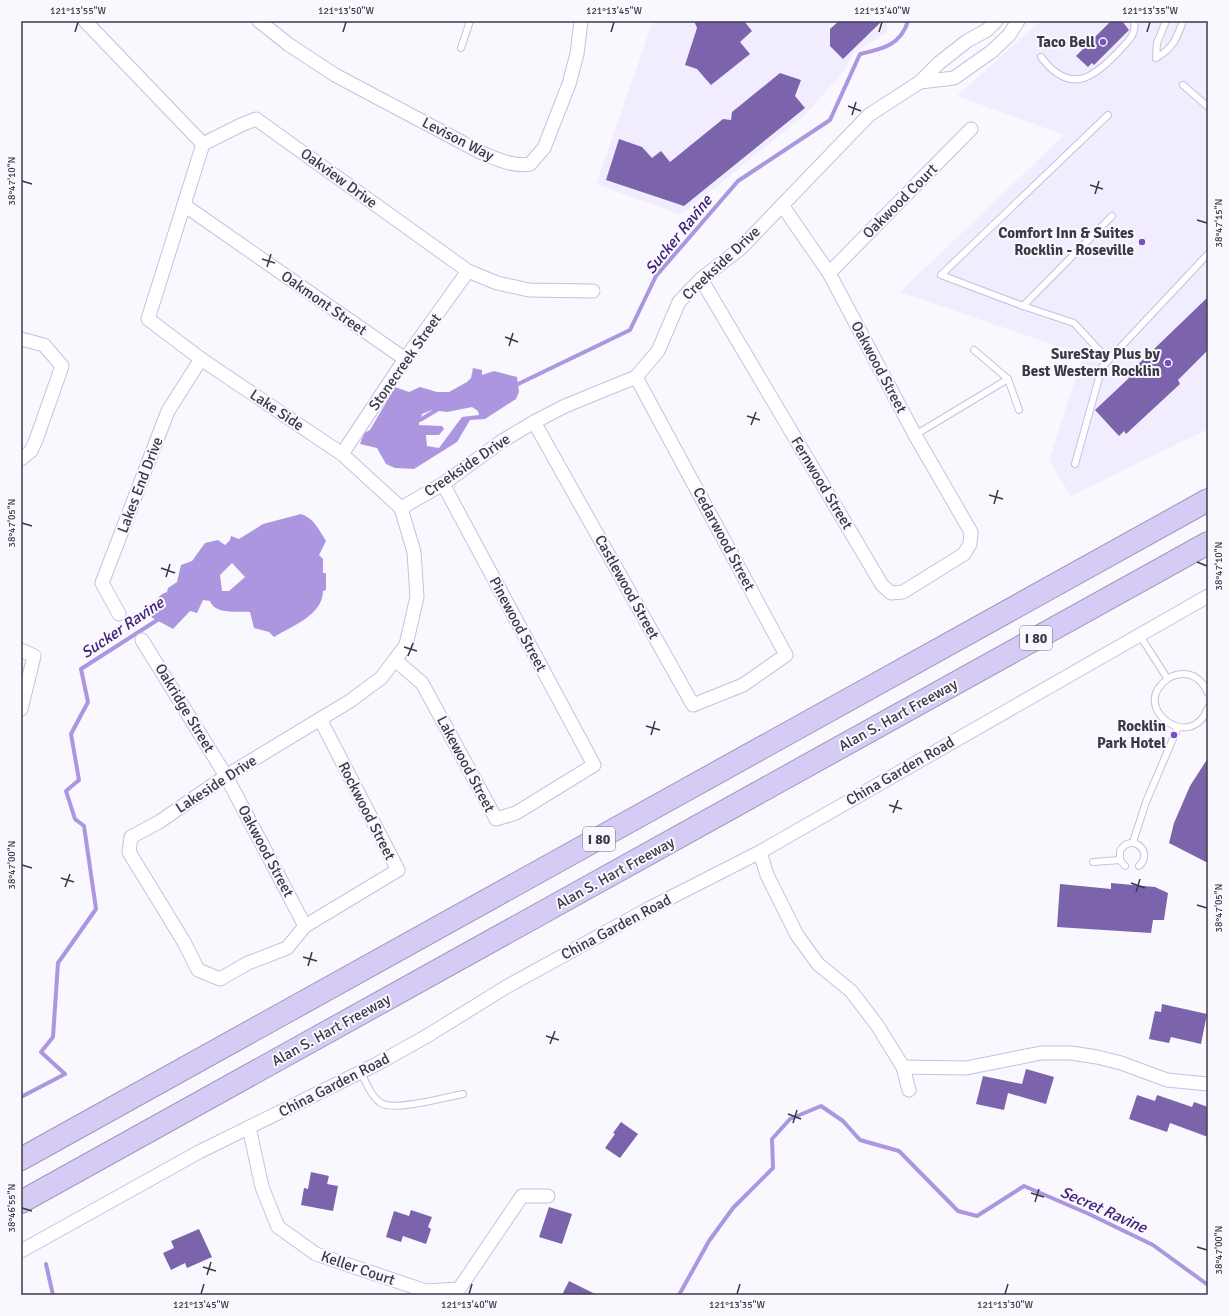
<svg xmlns="http://www.w3.org/2000/svg" width="1229" height="1316" viewBox="0 0 1229 1316" font-family="Signika,sans-serif">
	<rect width="100%" height="100%" fill="#f9f8fe"/>
	<g fill="#f1edfe">
		<polygon points="653,21 887,21 887,32 854,53 843,72 804,116 681,215 596,184"/>
		<polygon points="1040,21 1208,21 1208,429 1071,496 1049,460 1083,355 900,292 1064,135 957,96"/>
	</g>
	<g fill="#ac96e0" fill-rule="evenodd">
		<path d="M473 368 482 370V375L494 371 517 377 519 392 516 399 485 419 470 420 457 442 414 469 395 468 386 464 377 448 360 444 364 433 370 430 395 387 409 392 420 387 437 392H449L467 382 471 378ZM472 407 478 411 479 415 462 417 439 448 427 446 426 435H439L444 429 442 426 419 425V422L425 418 421 417 422 414 432 410 447 412Z"/>
		<path d="M301 514C315 519 318 529 326 541L319 555 323 559V573H326V590L323 591C323 615 292 626 274 637L269 632 254 628 250 612C238 611 215 615 210 601L203 600 197 613 190 611 173 629 151 617C153 606 156 595 167 592L168 588 177 582 181 565 192 561 205 543 218 540 225 545 230 540 231 536 239 539 263 524ZM232 563 245 577 229 591H222L220 575Z"/>
	</g>
	<g fill="none" stroke-linecap="round" stroke-linejoin="round">
		<g stroke="#ac96e0" stroke-width="4">
			<path d="M514 386 630 330 656 276 738 181 830 120 860 54C882 49 901 45 908 21"/>
			<polyline points="420,420 440,408"/>
			<polyline points="21,1097 65,1074 41,1052 53,1037 58,963 96,909 84,826 75,819 66,791 79,780 71,734 88,702 81,669 162,617"/>
			<polyline points="46,1264 53,1295"/>
			<polyline points="679,1295 709,1241 733,1208 773,1168 772,1139 790,1119 821,1106 843,1121 860,1140 899,1151 958,1211 977,1216 1024,1186 1089,1214 1153,1245 1208,1285"/>
		</g>
	</g>
	<g fill="#7b64ab">
		<polygon points="694,21 744,21 752,31 740,42 750,54 711,85 697,69 685,65 697,28"/>
		<polygon points="839,21 882,21 843,59 830,46 830,29"/>
		<polygon points="1111,21 1122,21 1129,30 1094,65 1092,63 1088,67 1076,56"/>
		<polygon points="780,73 801,80 795,96 805,108 684,206 606,180 619,139 642,147 652,158 661,151 670,162 723,119 731,120 732,112"/>
		<polygon points="1208,297 1208,350 1178,380 1180,384 1126,434 1124,431 1119,436 1095,410 1129,378 1127,375"/>
		<polygon points="1208,758 1208,863 1169,843 1174,823 1190,786"/>
		<polygon points="1111,883 1155,887 1168,893 1164,920 1153,920 1151,933 1057,927 1060,884 1111,889"/>
		<polygon points="1162,1004 1207,1014 1201,1044 1171,1037 1169,1043 1149,1039 1155,1011 1161,1012"/>
		<polygon points="1026,1069 1054,1077 1046,1104 1008,1093 1004,1110 976,1104 983,1076 1022,1084"/>
		<polygon points="1137,1095 1155,1101 1157,1095 1192,1107 1194,1102 1208,1107 1208,1137 1170,1123 1167,1132 1129,1119"/>
		<polygon points="621,1122 638,1134 620,1158 605,1148 615,1134 613,1133"/>
		<polygon points="311,1172 329,1176 327,1184 338,1186 333,1211 301,1205 304,1188 308,1189"/>
		<polygon points="549,1207 572,1214 562,1244 539,1237"/>
		<polygon points="411,1210 432,1217 428,1227 431,1229 426,1244 403,1236 401,1242 386,1237 394,1211 409,1216"/>
		<polygon points="199,1229 212,1257 187,1268 185,1263 171,1270 163,1253 174,1248 171,1241"/>
		<polygon points="569,1281 597,1295 562,1295"/>
	</g>
	<g fill="none" stroke-linecap="round" stroke-linejoin="round">
		<defs>
			<g id="service">
				<polyline points="461,48 470,21"/>
				<path d="M1041 57C1069 94 1092 80 1118 52 1127 42 1137 35 1134 21"/>
				<path d="M1156 58C1173 48 1176 40 1183 21"/>
				<polyline points="1156,58 1157,43 1166,21"/>
				<polyline points="1183,85 1208,107"/>
				<polyline points="1023,306 1112,216"/>
				<polyline points="974,350 1008,379 1019,410"/>
				<polyline points="1108,360 1074,323 1023,306 941,275 1108,115"/>
				<polyline points="915,435 1008,379"/>
				<polyline points="1075,464 1102,367 1208,254"/>
				<polyline points="1139,634 1167,678"/>
				<path d="M1208 693C1203 682 1195 674 1183 674 1174 674 1168 677 1162 684 1135 711 1191 752 1208 708"/>
				<polyline points="1133,842 1146,802 1178,727"/>
				<polyline points="1093,862 1120,860"/>
				<path d="M1125 866 1120 860V851C1130 832 1155 851 1139 866"/>
				<path d="M361 1072C366 1083 371 1096 381 1103 393 1112 446 1097 463 1094"/>
			</g>
			<g id="minor">
				<polyline points="85,21 203,144"/>
				<path d="M259 21 288 44 335 75 482 153C498 159 512 167 530 164L544 148 569 84 577 54 581 21"/>
				<polyline points="920,82 954,78 991,52 1009,35 1018,21"/>
				<polyline points="184,205 405,359"/>
				<polyline points="829,273 971,129"/>
				<polyline points="701,279 882,585 891,593 903,592 964,554 970,544 971,532 915,435 829,273 782,205"/>
				<polyline points="21,339 44,345 62,366 36,440 31,451 21,459"/>
				<polyline points="534,422 693,705 743,685 786,655 636,377"/>
				<polyline points="342,454 405,359 468,271"/>
				<polyline points="401,508 342,454 201,359 148,319 203,144 241,125 256,119 468,271 497,283 529,290 593,291"/>
				<polyline points="401,508 443,484 502,441 534,422 565,406 636,377 658,351 679,302 701,279 741,248 869,115 920,82 939,63 967,41 987,30 996,21"/>
				<polyline points="119,614 102,583 168,411 201,359"/>
				<polyline points="142,640 226,776 305,926"/>
				<polyline points="21,650 34,656 21,709"/>
				<polyline points="395,660 422,683 496,819 516,813 594,765 443,484"/>
				<polyline points="320,719 398,870 305,926 287,948 248,963 220,979 198,970 184,942 129,852 131,837 159,822 226,776 350,701 381,678 406,645 417,597 414,552 401,508"/>
				<polyline points="760,852 767,875 797,935 818,964 851,991 877,1025 903,1067 909,1090"/>
				<polyline points="903,1067 966,1068 1041,1053 1071,1053 1097,1057 1121,1063 1167,1080 1208,1084"/>
				<polyline points="249,1127 262,1187 278,1227 316,1254 426,1291 459,1289 522,1196 548,1196"/>
				<polyline points="21,1251 199,1152 375,1065 427,1036 506,987 648,909 760,852 1208,596"/>
			</g>
			<g id="motorway">
				<polyline points="21,1159 1208,500"/>
				<polyline points="21,1202 1208,543"/>
			</g>
		</defs>
		<use href="#service" stroke="#c8c0e0" stroke-width="8"/>
		<use href="#minor" stroke="#c8c0e0" stroke-width="15"/>
		<use href="#motorway" stroke="#a098b8" stroke-width="24"/>
		<use href="#service" stroke="#fff" stroke-width="6"/>
		<use href="#minor" stroke="#fff" stroke-width="13"/>
		<use href="#motorway" stroke="#d6cbf5" stroke-width="22"/>
	</g>
	<path fill="none" stroke="#3c3946" stroke-width="1.5" d="M75 32 78 22M343 32 346 22M611 32 614 22M879 32 882 22M1147 32 1150 22M848 106 861 111M852 115 856 102M22 181 32 184M1090 185 1103 189M1095 194 1099 181M1197 220 1207 223M262 259 275 263M267 267 271 254M505 337 518 342M509 346 513 333M747 416 760 420M751 425 756 412M989 495 1003 499M994 504 998 490M22 523 32 526M1197 562 1207 566M161 568 175 573M166 577 170 564M404 647 417 651M408 656 413 643M646 726 660 730M651 735 655 721M889 805 902 809M893 813 898 800M22 865 32 868M61 878 74 882M1131 883 1145 888M65 887 70 874M1136 892 1140 879M1197 905 1207 908M303 957 317 961M308 966 312 952M546 1036 559 1040M550 1044 555 1031M788 1114 801 1119M793 1123 797 1110M1031 1193 1044 1197M1035 1202 1039 1189M22 1208 32 1211M1197 1247 1207 1250M203 1267 216 1271M207 1275 211 1262M201 1294 204 1284M469 1294 472 1284M737 1294 740 1284M1005 1294 1008 1284"/>
	<g fill="#7b4ec6" stroke="#f9f8fe" stroke-width="1.5">
		<circle cx="1103" cy="42" r="4"/>
		<circle cx="1142" cy="242" r="4"/>
		<circle cx="1168" cy="363" r="4"/>
		<circle cx="1174" cy="735" r="4"/>
	</g>
	<g text-anchor="middle" stroke-width="4" stroke-linejoin="round" paint-order="stroke">
		<g fill="#f9f8fe" stroke="#75727d" stroke-width="1">
			<rect x="1020" y="626" width="32" height="24" rx="3"/>
			<rect x="583" y="827" width="32" height="24" rx="3"/>
		</g>
		<g font-size="14" font-weight="bold" fill="#3c3946">
			<text x="1036" y="643">I 80</text>
			<text x="599" y="844">I 80</text>
		</g>
		<g font-size="15" font-weight="bold" fill="#3c3946" stroke="#f9f8fe" text-anchor="end">
			<text x="1095" y="47">Taco Bell</text>
			<text x="1134" y="238">Comfort Inn &amp; Suites<tspan x="1134" dy="17">Rocklin - Roseville</tspan></text>
			<text x="1160" y="359">SureStay Plus by<tspan x="1160" dy="17">Best Western Rocklin</tspan></text>
			<text x="1166" y="731">Rocklin<tspan x="1166" dy="17">Park Hotel</tspan></text>
		</g>
		<g font-size="15" fill="#3c3946" stroke="#f9f8fe">
			<text transform="translate(458 139) rotate(27)" y="5">Levison Way</text>
			<text transform="translate(339 178) rotate(36)" y="5">Oakview Drive</text>
			<text transform="translate(900 201) rotate(-45)" y="5">Oakwood Court</text>
			<text transform="translate(721 263) rotate(-43)" y="5">Creekside Drive</text>
			<text transform="translate(324 303) rotate(35)" y="5">Oakmont Street</text>
			<text transform="translate(405 362) rotate(-55)" y="5">Stonecreek Street</text>
			<text transform="translate(879 367) rotate(62)" y="5">Oakwood Street</text>
			<text transform="translate(277 410) rotate(34)" y="5">Lake Side</text>
			<text transform="translate(467 465) rotate(-34)" y="5">Creekside Drive</text>
			<text transform="translate(822 483) rotate(59)" y="5">Fernwood Street</text>
			<text transform="translate(140 485) rotate(-69)" y="5">Lakes End Drive</text>
			<text transform="translate(724 539) rotate(62)" y="5">Cedarwood Street</text>
			<text transform="translate(627 587) rotate(61)" y="5">Castlewood Street</text>
			<text transform="translate(518 624) rotate(62)" y="5">Pinewood Street</text>
			<text transform="translate(185 708) rotate(59)" y="5">Oakridge Street</text>
			<text transform="translate(898 715) rotate(-29)" y="5">Alan S. Hart Freeway</text>
			<text transform="translate(466 764) rotate(62)" y="5">Lakewood Street</text>
			<text transform="translate(900 771) rotate(-30)" y="5">China Garden Road</text>
			<text transform="translate(216 784) rotate(-33)" y="5">Lakeside Drive</text>
			<text transform="translate(367 811) rotate(63)" y="5">Rockwood Street</text>
			<text transform="translate(266 851) rotate(62)" y="5">Oakwood Street</text>
			<text transform="translate(615 873) rotate(-29)" y="5">Alan S. Hart Freeway</text>
			<text transform="translate(616 927) rotate(-28)" y="5">China Garden Road</text>
			<text transform="translate(331 1030) rotate(-29)" y="5">Alan S. Hart Freeway</text>
			<text transform="translate(334 1085) rotate(-27)" y="5">China Garden Road</text>
			<text transform="translate(358 1268) rotate(19)" y="5">Keller Court</text>
		</g>
		<g font-size="16" font-style="italic" fill="#442177" stroke="#f9f8fe">
			<text transform="translate(678 234) rotate(-51)" y="6">Sucker Ravine</text>
			<text transform="translate(122 627) rotate(-34)" y="6">Sucker Ravine</text>
			<text transform="translate(1104 1209) rotate(24)" y="6">Secret Ravine</text>
		</g>
	</g>
	<rect width="1229" height="1316" fill="none" stroke="#f9f8fe" stroke-width="44"/>
	<rect x="22" y="22" width="1185" height="1272" fill="none" stroke="#3c3946" stroke-width="1.5"/>
	<g font-size="10" text-anchor="middle" fill="#3c3946">
		<text x="78" y="14">121°13'55"W</text>
		<text x="346" y="14">121°13'50"W</text>
		<text x="614" y="14">121°13'45"W</text>
		<text x="882" y="14">121°13'40"W</text>
		<text x="1150" y="14">121°13'35"W</text>
		<text transform="translate(11 181) rotate(-90)" y="4">38°47'10"N</text>
		<text transform="translate(1218 223) rotate(-90)" y="4">38°47'15"N</text>
		<text transform="translate(11 523) rotate(-90)" y="4">38°47'05"N</text>
		<text transform="translate(1218 566) rotate(-90)" y="4">38°47'10"N</text>
		<text transform="translate(11 865) rotate(-90)" y="4">38°47'00"N</text>
		<text transform="translate(1218 908) rotate(-90)" y="4">38°47'05"N</text>
		<text transform="translate(11 1208) rotate(-90)" y="4">38°46'55"N</text>
		<text transform="translate(1218 1250) rotate(-90)" y="4">38°47'00"N</text>
		<text x="201" y="1308">121°13'45"W</text>
		<text x="469" y="1308">121°13'40"W</text>
		<text x="737" y="1308">121°13'35"W</text>
		<text x="1005" y="1308">121°13'30"W</text>
	</g>
</svg>
